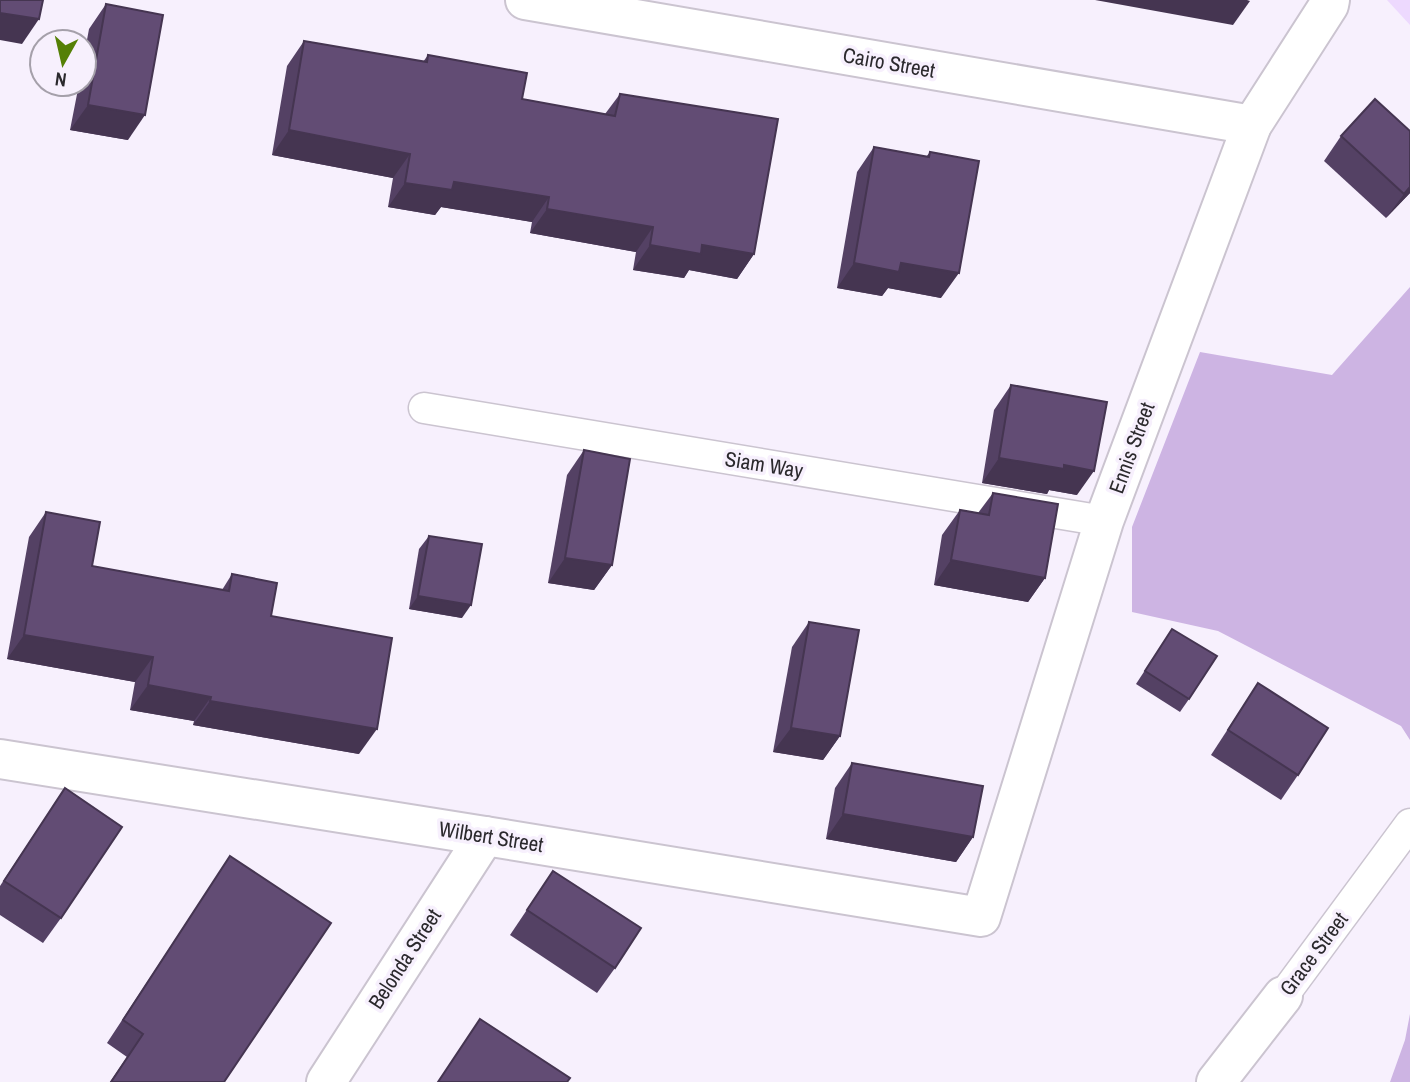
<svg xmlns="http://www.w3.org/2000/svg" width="1410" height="1082" viewBox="0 0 1410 1082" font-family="'Archivo Narrow',sans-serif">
	<rect width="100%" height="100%" fill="#f7f0fd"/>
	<polygon fill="#edd9fe" points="1387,0 1410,0 1410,25"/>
	<g fill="#cdb4e3">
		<polygon points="1410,287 1410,740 1401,726 1218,631 1132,612 1132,527 1200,352 1332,375"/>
		<polygon points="1410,1014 1410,1082 1390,1082 1405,1040"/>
	</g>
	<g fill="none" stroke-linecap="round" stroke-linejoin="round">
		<defs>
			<g id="service">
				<polyline points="424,408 1104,521"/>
				<polyline points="1283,996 1410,824"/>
			</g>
			<g id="minor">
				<polyline points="525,0 1252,125"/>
				<polyline points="0,759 485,836 981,917 1104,521 1252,125 1329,5 1330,0"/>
				<polyline points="326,1082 485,836"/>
				<polyline points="1216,1082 1283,996"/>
			</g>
		</defs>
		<use href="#service" stroke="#cbc4d0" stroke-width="33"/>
		<use href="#minor" stroke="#cbc4d0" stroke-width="42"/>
		<use href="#service" stroke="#fff" stroke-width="30"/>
		<use href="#minor" stroke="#fff" stroke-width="38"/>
	</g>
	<g fill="#544164">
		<polygon points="106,4 128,140 70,130 79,84 84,84 84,56 89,29"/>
		<polygon points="304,41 423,62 428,55 522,99 605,114 620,94 754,254 737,279 689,270 684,278 633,270 636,252 530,233 532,222 441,207 435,215 388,207 393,178 272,155 287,66"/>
		<polygon points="1341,136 1410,193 1386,218 1324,161"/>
		<polygon points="874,147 926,157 930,152 941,298 888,288 882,296 837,288 857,172"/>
		<polygon points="1011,385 1077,495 1049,490 1047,494 982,483 994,410"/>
		<polygon points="584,450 612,565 594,590 548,583 567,475"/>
		<polygon points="993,493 1045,578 1028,602 934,585 942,535 960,510 978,513"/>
		<polygon points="46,512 92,566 222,590 232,574 271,616 359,754 193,725 194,721 130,710 135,682 7,659 29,537"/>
		<polygon points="429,536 462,618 409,609 419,549"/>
		<polygon points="809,622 840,736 823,760 773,752 792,647"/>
		<polygon points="1172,629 1189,699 1180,712 1136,684"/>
		<polygon points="1258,683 1298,775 1281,800 1211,755"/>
		<polygon points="852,763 973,837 956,862 826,839 835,788"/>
		<polygon points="65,788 61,918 43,943 0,915 0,886"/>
		<polygon points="230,856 224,1082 110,1082 127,1057 107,1043"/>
		<polygon points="553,871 615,968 597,993 510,935"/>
	</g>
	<g fill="#453551">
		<polygon points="1095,0 1247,0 1250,1 1233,25"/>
		<polygon points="0,13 39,19 22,44 0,40"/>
		<polygon points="88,105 145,115 128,140 70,130"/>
		<polygon points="289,130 410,154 393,178 272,155"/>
		<polygon points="454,182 549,197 532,222 441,207 435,215 388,207 405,183"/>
		<polygon points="1410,187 1410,193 1386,218 1404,194"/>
		<polygon points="547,209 653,227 636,252 530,233"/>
		<polygon points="650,245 702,245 754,254 737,279 689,270 684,278 633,270"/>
		<polygon points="854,263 901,263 959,273 941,298 888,288 882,296 837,288"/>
		<polygon points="999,458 1064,465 1094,471 1077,495 1049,490 1047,494 982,483"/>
		<polygon points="565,558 612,565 594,590 548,583"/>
		<polygon points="951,560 1045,578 1028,602 934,585"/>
		<polygon points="418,596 471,605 462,618 409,609"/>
		<polygon points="24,635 153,657 135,682 7,659"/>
		<polygon points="148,685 211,697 194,721 130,710"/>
		<polygon points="210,701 377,729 359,754 193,725"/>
		<polygon points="791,728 840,736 823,760 773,752"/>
		<polygon points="843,814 973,837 956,862 826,839"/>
	</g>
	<g fill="#624c74" stroke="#453551" stroke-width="2">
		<polygon points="0,0 43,0 39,19 0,13"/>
		<polygon points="106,4 163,15 145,115 88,105"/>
		<polygon points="304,41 427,62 428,55 527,73 522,99 615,116 620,94 778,119 754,254 702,245 701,254 650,245 653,227 547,209 549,197 454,182 452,190 405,183 410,154 289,130"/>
		<polygon points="1375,99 1410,131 1410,187 1404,194 1341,136"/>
		<polygon points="874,147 929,157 930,152 979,161 959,273 901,263 899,272 854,263"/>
		<polygon points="1011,385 1107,402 1094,471 1064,465 1064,469 999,458"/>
		<polygon points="584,450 630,459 612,565 565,558"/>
		<polygon points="993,493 1058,504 1045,578 951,560 960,510 989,515"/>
		<polygon points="46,512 100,522 92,566 229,591 232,574 277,583 271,616 392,638 377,729 210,701 211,697 148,685 153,657 24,635"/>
		<polygon points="429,536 482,544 471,605 418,596"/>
		<polygon points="809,622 859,630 840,736 791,728"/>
		<polygon points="1172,629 1217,656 1189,699 1145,671"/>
		<polygon points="1258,683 1328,728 1298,775 1228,730"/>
		<polygon points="852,763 983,786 973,837 843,814"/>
		<polygon points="65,788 122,827 61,918 4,881"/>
		<polygon points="230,856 331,923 224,1082 111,1082 143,1034 123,1020"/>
		<polygon points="553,871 641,928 615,968 527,910"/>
		<polygon points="480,1019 570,1078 567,1082 438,1082"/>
	</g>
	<g text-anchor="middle" stroke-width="7" stroke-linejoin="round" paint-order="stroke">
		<g font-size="21" fill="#2b292d" stroke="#f7f0fd">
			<text transform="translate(889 63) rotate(10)" y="7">Cairo Street</text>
			<text transform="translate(1132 448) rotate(-70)" y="7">Ennis Street</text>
			<text transform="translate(764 465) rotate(9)" y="7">Siam Way</text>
			<text transform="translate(491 837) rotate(9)" y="7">Wilbert Street</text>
			<text transform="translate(1314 954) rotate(-53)" y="7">Grace Street</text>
			<text transform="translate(405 959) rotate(-57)" y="7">Belonda Street</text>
		</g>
	</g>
	<g transform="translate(63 63) rotate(188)"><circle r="33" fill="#f7f0fd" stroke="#a5a0aa" stroke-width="2"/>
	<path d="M0-5L12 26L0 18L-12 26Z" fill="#558006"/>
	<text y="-10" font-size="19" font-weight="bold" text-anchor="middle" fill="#2b292d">N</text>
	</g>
</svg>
